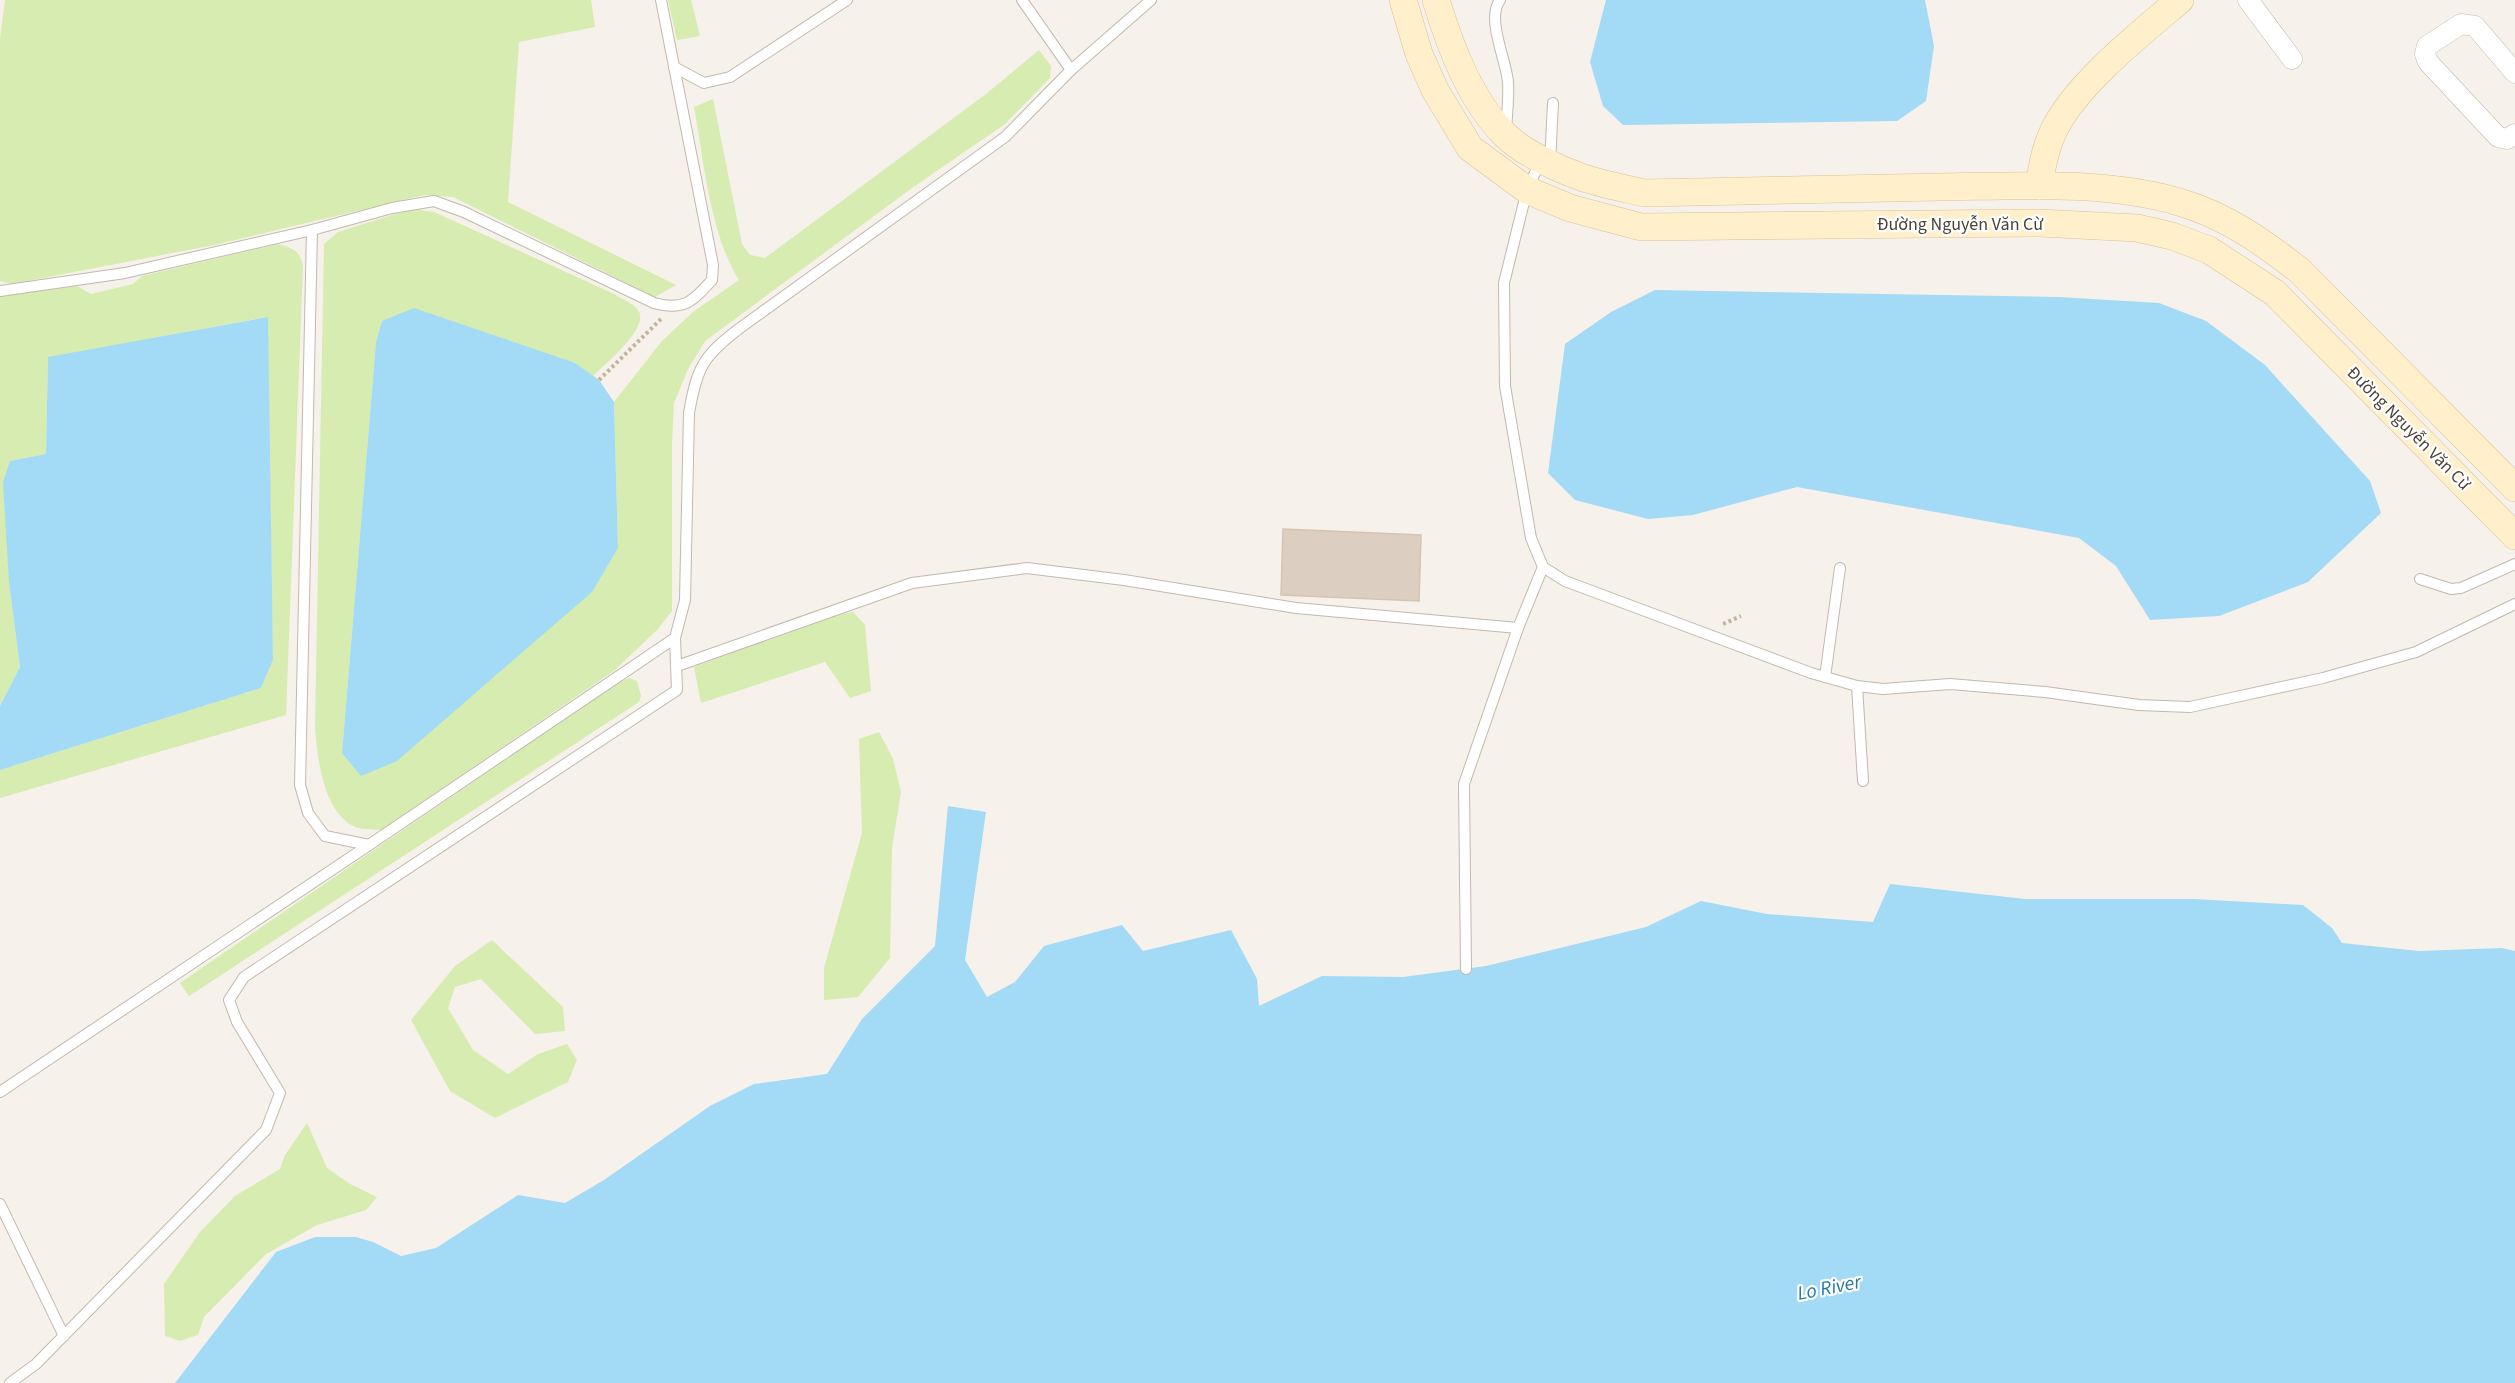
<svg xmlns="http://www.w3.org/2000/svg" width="2515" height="1383" viewBox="0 0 2515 1383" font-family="'Source Sans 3',sans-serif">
	<rect width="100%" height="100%" fill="#f6f1ea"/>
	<g fill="#d6ecb0">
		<polygon points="5,0 591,0 595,27 519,42 508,202 676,285 655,297 453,197 424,195 214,245 12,284 0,281 0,39"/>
		<polygon points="668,0 691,0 700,36 677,40"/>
		<path d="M1039 50 1051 66 1050 78 1005 124 912 188 705 341 688 369 674 403 672 443V611L657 630 615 670 381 830C372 829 360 830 353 826 322 809 318 758 315 728L324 244 338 232 389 216 414 209 434 212 614 294C620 298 633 303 638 310 651 327 605 364 593 376L574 363 382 321 376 342 342 753 618 548 614 402 662 341 693 312 739 280C710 234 704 161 694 107L713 99 742 244 750 255 765 258 986 94Z"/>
		<path d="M278 244C292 248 300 250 303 266L286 715 0 798V770L261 688 273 660 267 317 48 358 46 454 10 461 9 583 20 667 0 706V296L77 286 91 294 133 284 142 276Z"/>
		<polygon points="853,612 865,625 871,691 850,698 825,662 701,703 694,667 834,616"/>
		<polygon points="629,678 637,681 641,696 639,702 189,996 180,983 613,686"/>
		<polygon points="879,732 893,759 901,792 892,848 890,958 858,997 824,1000 824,968 862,833 859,739"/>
		<polygon points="492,940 563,1007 565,1031 535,1034 481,979 455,987 448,1008 473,1050 508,1074 538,1054 567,1044 577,1060 568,1082 495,1118 450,1091 411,1020 455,966"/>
		<polygon points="307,1123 327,1168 350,1184 377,1197 366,1210 317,1225 266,1254 204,1317 198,1335 180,1341 165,1336 164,1284 200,1232 235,1196 280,1169 285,1155"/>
	</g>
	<g fill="#a3daf6">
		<polygon points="1606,0 1925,0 1934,46 1926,101 1897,121 1623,125 1603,106 1590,62"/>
		<polygon points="1655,290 2058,297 2159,303 2206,321 2265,365 2370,481 2381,513 2308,582 2219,616 2150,620 2116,566 2079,538 1797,487 1693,515 1648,519 1575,500 1548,473 1565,344 1611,312"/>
		<polygon points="414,308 575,363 599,380 614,402 618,548 592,592 397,761 361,776 342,753 376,342 382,321"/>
		<polygon points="268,317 273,660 261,688 0,770 0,706 20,667 9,583 3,482 10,461 46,454 48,357"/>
		<polygon points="948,806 986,812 965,960 987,997 1015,982 1044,946 1122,925 1143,951 1231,930 1257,979 1259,1006 1322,976 1403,977 1486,966 1646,927 1701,901 1767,914 1873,922 1890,884 2025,899 2195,899 2303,905 2332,928 2342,943 2419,951 2502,948 2515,951 2515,1383 175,1383 276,1252 315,1237 356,1237 373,1242 401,1256 436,1248 518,1195 565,1203 604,1180 710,1106 754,1084 827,1074 862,1019 935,946"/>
	</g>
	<polygon fill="#dccfc1" stroke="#d4c4b1" stroke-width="1.5" points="1283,529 1421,535 1419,601 1281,595"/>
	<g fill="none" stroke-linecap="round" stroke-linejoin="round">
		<defs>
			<g id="lane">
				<polyline points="1022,0 1071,70"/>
				<path d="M1500 0C1486 19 1506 59 1508 82 1509 98 1507 114 1506 130"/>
				<polyline points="674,67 704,83 730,77 847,0"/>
				<polyline points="1541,160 1527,190 1504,283 1505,386 1531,538 1543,567 1565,581 1811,673 1857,686 1883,689 1950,684 2045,692 2139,705 2190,707 2323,678 2416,652 2515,604"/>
				<polyline points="1550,163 1553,103"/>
				<polyline points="312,230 300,785 308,813 325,836 369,845 675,638"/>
				<path d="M0 291 125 273 312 230 392 208 434 201 464 212 654 303C684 311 692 302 712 280L713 265 661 0"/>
				<polyline points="2420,579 2451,589 2461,588 2515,564"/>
				<polyline points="677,666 912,583 1027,568 1124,580 1296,608 1518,628"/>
				<polyline points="1825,677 1840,568"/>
				<polyline points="1857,686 1863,781"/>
				<polyline points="1466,969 1464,784 1518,628 1543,567"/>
				<polyline points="0,1092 369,845"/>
				<polyline points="0,1204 64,1336"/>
				<path d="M10 1383 36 1364 266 1130 280 1093 237 1022 229 1000 244 977 677 690 675 638 685 600 689 413C697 367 703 356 740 328L1005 137 1071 70 1151 0"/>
			</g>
			<g id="street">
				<polyline points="2248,0 2292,59"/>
				<polyline points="2515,73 2475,26 2461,24 2427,46 2425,54 2428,62 2498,137 2507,139 2515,134"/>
			</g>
			<g id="secondary">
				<polyline points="1403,0 1419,54 1435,90 1470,148 1527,190 1570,208 1641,227 2039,223 2137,228 2172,236 2209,250 2275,293 2515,536"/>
				<path d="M1436 0C1450 46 1470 100 1505 135 1522 152 1558 169 1581 177 1601 184 1623 188 1644 193 1743 191 1841 189 1939 187 2017 186 2104 180 2179 202 2225 215 2263 242 2300 271L2515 488"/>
				<path d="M2039 186C2042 167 2045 149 2053 132 2074 86 2141 33 2180 0"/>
			</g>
		</defs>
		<use href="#lane" stroke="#c2b9ac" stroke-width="12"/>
		<use href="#street" stroke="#c2b9ac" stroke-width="21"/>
		<use href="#secondary" stroke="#d9c397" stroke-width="28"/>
		<g stroke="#c5b49c" stroke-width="4" stroke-dasharray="3 3" stroke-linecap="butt">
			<polyline points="599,380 661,319"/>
			<polyline points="1723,624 1741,616"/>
		</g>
		<use href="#lane" stroke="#fff" stroke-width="10"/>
		<use href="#street" stroke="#fff" stroke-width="20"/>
		<use href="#secondary" stroke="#ffefcb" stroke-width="27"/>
	</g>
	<g text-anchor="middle" stroke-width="4.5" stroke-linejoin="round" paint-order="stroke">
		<g font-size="18" fill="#4b4237" stroke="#fff">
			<text x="1960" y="230">Đường Nguyễn Văn Cừ</text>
			<text transform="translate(2409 428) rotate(45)" y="6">Đường Nguyễn Văn Cừ</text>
		</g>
		<g font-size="20" font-style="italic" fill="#2478a6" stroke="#fff">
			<text transform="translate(1829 1287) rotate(-11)" y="7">Lo River</text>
		</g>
	</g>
</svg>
